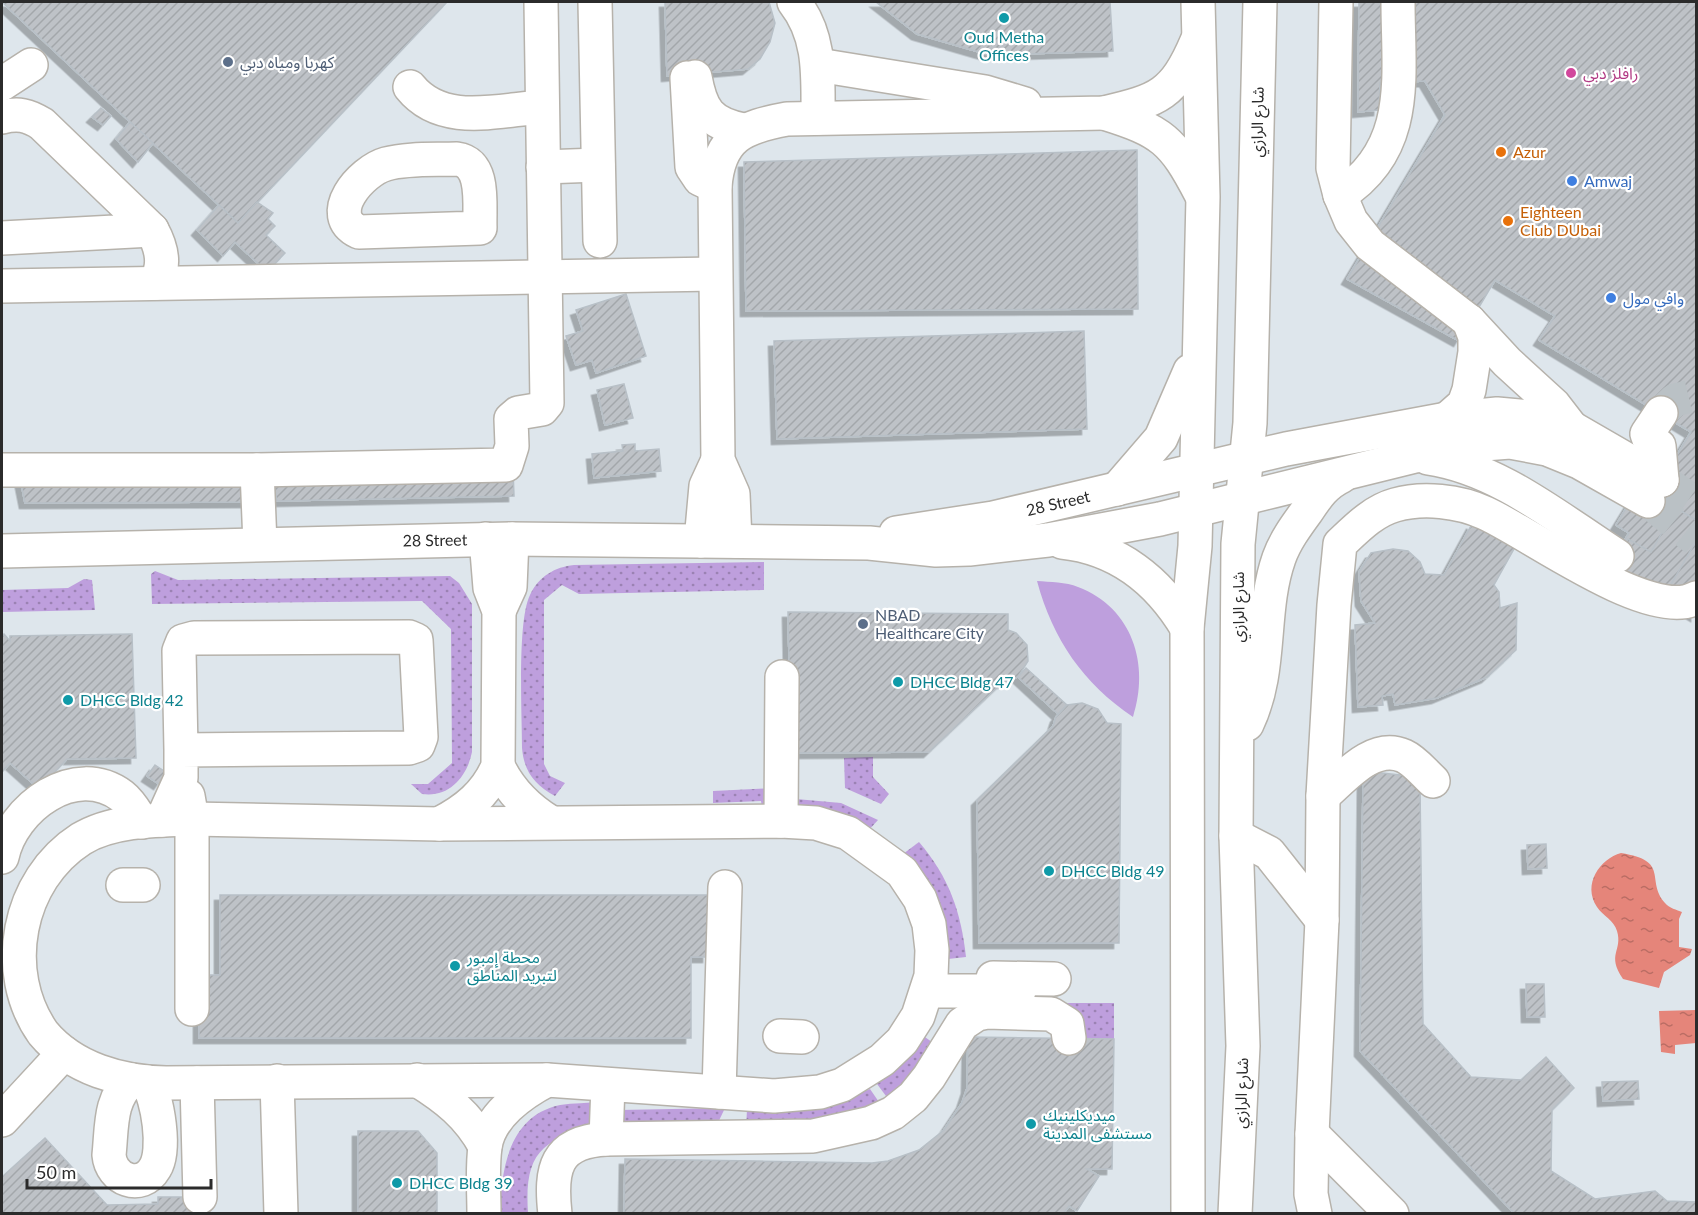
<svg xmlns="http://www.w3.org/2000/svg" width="1698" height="1215" viewBox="0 0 1698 1215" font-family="Lato,'Noto Sans Arabic',sans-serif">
	<defs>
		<pattern id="grass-dots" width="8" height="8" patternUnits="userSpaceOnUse" patternTransform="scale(1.5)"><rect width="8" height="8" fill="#be9fdd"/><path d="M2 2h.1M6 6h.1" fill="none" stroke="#9b82b3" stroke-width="1.8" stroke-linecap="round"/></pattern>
		<pattern id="water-ripples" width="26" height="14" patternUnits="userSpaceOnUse" patternTransform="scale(1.5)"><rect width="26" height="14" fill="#e5857a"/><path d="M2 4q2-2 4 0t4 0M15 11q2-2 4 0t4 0" fill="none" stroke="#ba6d64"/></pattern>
		<pattern id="building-hatch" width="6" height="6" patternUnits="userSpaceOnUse" patternTransform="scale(1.5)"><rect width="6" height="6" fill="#bec2c7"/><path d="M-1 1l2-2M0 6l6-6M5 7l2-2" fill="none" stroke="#a3a7ab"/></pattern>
		<filter id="shadow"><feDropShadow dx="-5.5" dy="5.5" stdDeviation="0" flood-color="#0004"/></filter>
	</defs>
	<rect width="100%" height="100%" fill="#dee6ec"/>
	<g fill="url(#grass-dots)">
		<path d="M764 562V590L579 594 562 585 544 600V764L550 776 565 783 555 796C535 785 524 772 522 748 522 714 517 621 530 595 539 576 555 567 574 565Z"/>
		<path d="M155 571 178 580 450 576 459 583 472 604V752C467 777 449 798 422 794L411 784H428L452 763 451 629 422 601 152 604 151 574Z"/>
		<polygon points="84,579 92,580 95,610 2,612 2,590 68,588"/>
		<polygon points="873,757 873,777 889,794 881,804 845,788 844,758"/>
		<polygon points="775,788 776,807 762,807 761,801 713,803 713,791"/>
		<polygon points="796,799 841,803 878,820 867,832 797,815"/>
		<path d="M919 842C949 877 961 912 966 957L948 959 903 854Z"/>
		<polygon points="1048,1003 1114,1003 1114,1039 1077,1038"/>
		<polygon points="922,1035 939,1047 889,1100 877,1084 898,1066"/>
		<polygon points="870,1089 881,1105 861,1116 746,1130 747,1109 848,1098"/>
		<path d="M601 1102 600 1128C542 1137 524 1153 528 1213L500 1214C501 1171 508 1116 560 1105 573 1103 588 1103 601 1102Z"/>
		<polygon points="725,1108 715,1129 614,1132 619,1110"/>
	</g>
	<path fill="#be9fdd" d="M1037 581C1050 582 1066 582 1078 587 1133 608 1150 665 1133 717 1083 683 1053 640 1037 581Z"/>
	<g fill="url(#water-ripples)">
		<path d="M1621 853C1671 861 1645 880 1665 903 1669 908 1677 910 1682 912L1679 919V947L1692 949 1690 955 1664 972 1659 988 1623 979C1606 954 1623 951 1617 931 1614 920 1603 916 1597 907 1582 884 1600 859 1621 853Z"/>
		<polygon points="1696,1010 1696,1043 1675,1045 1675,1054 1661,1052 1659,1011"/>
	</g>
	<g fill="url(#building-hatch)" stroke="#b8c0c7" stroke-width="1.5" filter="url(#shadow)">
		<polygon points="2,2 447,2 238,223"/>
		<polygon points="665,2 769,2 775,23 770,42 760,59 748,69 667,76"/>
		<polygon points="876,2 1110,2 1113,51 989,55 917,34"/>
		<polygon points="1359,2 1696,2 1696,616 1610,564 1629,533 1616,525 1630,502 1662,480 1691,432 1539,340 1555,316 1495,280 1459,341 1347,279 1445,115 1425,81 1380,83 1379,110 1358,112"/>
		<polygon points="101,108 111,116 103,125 92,117"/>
		<polygon points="130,122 153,143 138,162 116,139"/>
		<polygon points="1137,150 1138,309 746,311 744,162"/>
		<polygon points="257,202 273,213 268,219 275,226 266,235 285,253 267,272 235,242 223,256 197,230 219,205 238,223"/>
		<polygon points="626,294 646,356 596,373 592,360 576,365 566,336 583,331 576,310"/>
		<polygon points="1084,331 1087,429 777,439 774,341"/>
		<polygon points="624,384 633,418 605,425 597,390"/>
		<polygon points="635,444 635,451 659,449 661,471 594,478 592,454 623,451 622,445"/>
		<polygon points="513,469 514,496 277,501 272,476"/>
		<polygon points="251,475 252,502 25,503 20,478"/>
		<polygon points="1676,508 1696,520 1696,541 1666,593 1614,564 1628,539 1651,552"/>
		<polygon points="1472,524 1515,547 1494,585 1499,592 1500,608 1517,603 1516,650 1487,677 1437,698 1395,705 1393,694 1382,696 1383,705 1358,707 1355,625 1375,623 1361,601 1359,572 1371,553 1393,549 1408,551 1420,562 1425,574 1444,575"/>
		<polygon points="788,612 1008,614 1008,630 1016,633 1027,645 1028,661 1018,677 1002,683 929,752 791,753"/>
		<polygon points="4,634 10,641 10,636 132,634 136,758 67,759 39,789 10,763 2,772 2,637"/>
		<polygon points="1026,668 1067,705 1058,714 1018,677"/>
		<polygon points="1082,703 1098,709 1107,723 1121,724 1119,943 979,943 977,800 1053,726 1056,717 1067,705"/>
		<polygon points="155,765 167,773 159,784 147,776"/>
		<polygon points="1373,772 1409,776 1420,785 1423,1024 1471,1077 1521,1080 1546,1057 1574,1088 1552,1110 1551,1171 1595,1199 1655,1191 1667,1201 1696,1202 1696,1214 1515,1214 1360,1051 1363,780"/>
		<polygon points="1546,844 1547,868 1528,869 1527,845"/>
		<polygon points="220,895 708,895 708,957 691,957 691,1038 199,1038 199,975 220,975"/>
		<polygon points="1526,984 1544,984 1545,1017 1527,1017"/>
		<polygon points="968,1037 1114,1039 1112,1169 1087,1169 1099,1176 1077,1211 1069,1206 1063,1214 624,1214 625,1159 872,1163 888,1161 919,1150 944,1130 962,1103 967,1088"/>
		<polygon points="1638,1081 1639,1099 1603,1101 1602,1082"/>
		<polygon points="358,1131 418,1131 437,1153 437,1214 358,1214"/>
		<polygon points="45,1138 107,1205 158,1204 158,1197 202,1197 202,1214 2,1214 2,1177"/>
	</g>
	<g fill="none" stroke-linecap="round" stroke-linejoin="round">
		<g stroke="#bac1c5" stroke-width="33" stroke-dasharray="33 16" stroke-linecap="butt">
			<polyline points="1661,413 1675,400 1696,395"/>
			<polyline points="1662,480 1696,503"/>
			<polyline points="1648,501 1696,540"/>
		</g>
		<defs>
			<g id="minor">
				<polyline points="595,2 600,241"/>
				<path d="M794 2C821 36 818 76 818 118"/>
				<polyline points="1336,2 1333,168 1340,195 1351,221 1370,245 1469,321 1507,362 1554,405 1571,427"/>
				<polyline points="818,65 985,92 1025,104"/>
				<path d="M695 77C701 110 709 123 743 130"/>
				<polyline points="687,78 692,167 700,179 715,186"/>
				<polyline points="2,84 31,65"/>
				<path d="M410 87C442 127 498 110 542 107"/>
				<path d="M1104 113C1162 131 1173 140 1201 194"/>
				<path d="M2 117C18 113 28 115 42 124L152 230 2 238"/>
				<path d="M457 159C486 163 479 206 480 228L359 232C323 215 361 171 386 164 408 158 435 160 457 159Z"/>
				<polyline points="543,167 598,165"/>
				<path d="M1340 195C1412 149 1398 76 1398 2"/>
				<path d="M152 230C162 248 166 266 155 283"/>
				<polyline points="2,286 715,274"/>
				<polyline points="1661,413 1647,434 1650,442 1659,446 1662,480"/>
				<polyline points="1447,419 1464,404 1469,390 1475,352 1475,337 1469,321"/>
				<path d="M1428 458C1498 468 1559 519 1617 556"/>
				<polyline points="2,470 257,470 506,465 512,446 511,419 518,413 542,409 547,403 541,2"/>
				<polyline points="257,470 260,544"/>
				<polyline points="1117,489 1161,438 1190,371"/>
				<polyline points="896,533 993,518 1286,449 1447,419 1497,414 1542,418 1572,428 1662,480"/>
				<polyline points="701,541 706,486 718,460"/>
				<path d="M735 541 733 494 718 460 715 186C719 137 743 127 787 119L1104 113C1159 100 1174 95 1197 41"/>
				<path d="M1062 542C1118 548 1159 581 1187 628"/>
				<polyline points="2,551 512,539 869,543 936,550 969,549 1048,540 1160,519 1415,456 1471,445 1510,442 1547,449 1579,462 1648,501"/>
				<polyline points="499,611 510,587 512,539"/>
				<path d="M1247 724C1273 670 1260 612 1279 558 1285 541 1296 526 1307 511 1317 496 1325 484 1342 476"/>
				<path d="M498 766C510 791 527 808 550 822"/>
				<polyline points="188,796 192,819 192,1009"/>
				<path d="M1323 796C1344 778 1373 742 1404 756 1415 761 1424 773 1433 781"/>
				<path d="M192 819 439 824 781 821 816 823 848 833 902 872 920 899 929 924 932 950 931 976 918 1016 902 1041 882 1060 842 1085 820 1092 774 1096 547 1080 166 1083C121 1082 73 1069 43 1033 0 972 17 880 81 839 112 820 157 820 192 819Z"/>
				<polyline points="162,820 181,778 181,750 409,748 418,745 421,737 416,640 409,637 194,638 183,641 179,651 181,750"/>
				<polyline points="781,821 782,677"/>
				<path d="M439 824C466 810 486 794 498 766L499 611 490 588 486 539"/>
				<polyline points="1236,836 1269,853 1322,920"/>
				<path d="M2 857C12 808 75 761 122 796 131 803 136 813 142 822"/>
				<polyline points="123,885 143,885"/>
				<polyline points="993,978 1054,979"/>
				<polyline points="928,991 1019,991"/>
				<polyline points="780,1036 802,1037"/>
				<path d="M132 1080C109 1098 112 1128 109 1155 111 1179 141 1192 155 1168 166 1150 158 1099 147 1082"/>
				<path d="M417 1080C446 1098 468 1115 485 1146"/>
				<polyline points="277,1081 281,1214"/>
				<polyline points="197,1083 200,1197"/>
				<polyline points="719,1092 725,887"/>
				<polyline points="2,1120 64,1053"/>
				<polyline points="1312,1134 1392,1214"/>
				<polyline points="606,1139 608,1085"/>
				<path d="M484 1214C484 1192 482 1168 485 1147 489 1116 522 1093 547 1080"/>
				<path d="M555 1214C550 1169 555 1142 606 1139L813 1136 871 1123 893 1113 913 1097 929 1077 962 1024 977 1014 987 1012 1051 1014 1067 1024 1069 1038"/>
				<polyline points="1188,1214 1187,628 1195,546 1203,197 1198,2"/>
				<polyline points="1235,1214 1243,1046 1236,836 1238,544 1250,423 1260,2"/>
				<path d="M1315 1214 1311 1194 1312 1134 1322 920 1323 796 1334 605 1340 544C1356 529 1373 511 1395 505 1423 497 1459 501 1485 513 1530 533 1650 623 1696 598"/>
			</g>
		</defs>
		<use href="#minor" stroke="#b6b2ab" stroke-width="36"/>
		<use href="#minor" stroke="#fff" stroke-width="33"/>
	</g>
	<g fill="#0f9aa8" stroke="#fff" stroke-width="2">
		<circle cx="1004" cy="18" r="6"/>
		<circle cx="898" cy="682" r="6"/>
		<circle cx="68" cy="700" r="6"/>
		<circle cx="1049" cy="871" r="6"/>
		<circle cx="455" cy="966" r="6"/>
		<circle cx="1031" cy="1124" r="6"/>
		<circle cx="397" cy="1183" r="6"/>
	</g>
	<g fill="#5c6f8a" stroke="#fff" stroke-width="2">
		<circle cx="228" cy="62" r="6"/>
		<circle cx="863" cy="624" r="6"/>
	</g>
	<circle fill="#d1479c" stroke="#fff" stroke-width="2" cx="1571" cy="73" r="6"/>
	<g fill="#e8710a" stroke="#fff" stroke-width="2">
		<circle cx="1501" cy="152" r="6"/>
		<circle cx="1508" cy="221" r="6"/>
	</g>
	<g fill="#3f7fe0" stroke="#fff" stroke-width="2">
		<circle cx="1572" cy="181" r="6"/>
		<circle cx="1611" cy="298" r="6"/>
	</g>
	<g text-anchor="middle" stroke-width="4.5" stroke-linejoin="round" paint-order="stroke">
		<g font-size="16" fill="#0d838f" stroke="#fff" text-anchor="start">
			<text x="1004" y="43" text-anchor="middle">Oud Metha<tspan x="1004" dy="18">Offices</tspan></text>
			<text x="910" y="688">DHCC Bldg 47</text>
			<text x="80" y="706">DHCC Bldg 42</text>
			<text x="1061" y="877">DHCC Bldg 49</text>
			<text x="467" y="963">محطة إمبور<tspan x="467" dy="18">لتبريد المناطق</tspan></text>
			<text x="1043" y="1121">ميديكلينيك<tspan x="1043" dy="18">مستشفى المدينة</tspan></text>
			<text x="409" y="1189">DHCC Bldg 39</text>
		</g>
		<g font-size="16" fill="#4e5e75" stroke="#fff" text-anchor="start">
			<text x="240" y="68">كهربا ومياه دبي</text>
			<text x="875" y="621">NBAD<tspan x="875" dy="18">Healthcare City</tspan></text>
		</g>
		<g font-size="16" fill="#b23c85" stroke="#fff" text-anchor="start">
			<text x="1583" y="79">رافلز دبي</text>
		</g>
		<g font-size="16" fill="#2b2b2b" stroke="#fff">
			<text transform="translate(1257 122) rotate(-89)" y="6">شارع الرازي</text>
			<text transform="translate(1058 503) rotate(-13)" y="6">28 Street</text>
			<text transform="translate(435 540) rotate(-1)" y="6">28 Street</text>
			<text transform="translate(1238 607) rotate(-90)" y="6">شارع الرازي</text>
			<text transform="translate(1241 1093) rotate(-88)" y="6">شارع الرازي</text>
		</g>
		<g font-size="16" fill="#c56008" stroke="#fff" text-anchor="start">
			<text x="1513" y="158">Azur</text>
			<text x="1520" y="218">Eighteen<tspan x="1520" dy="18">Club DUbai</tspan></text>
		</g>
		<g font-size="16" fill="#366cbe" stroke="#fff" text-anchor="start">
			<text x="1584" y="187">Amwaj</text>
			<text x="1623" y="304">وافي مول</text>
		</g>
	</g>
	<rect width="1698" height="1215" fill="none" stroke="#2b2b2b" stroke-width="6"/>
	<path d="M27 1179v9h184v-9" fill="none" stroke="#2b2b2b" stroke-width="3"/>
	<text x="36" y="1179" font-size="18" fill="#2b2b2b" stroke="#ffffff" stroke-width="4.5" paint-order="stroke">50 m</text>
</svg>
